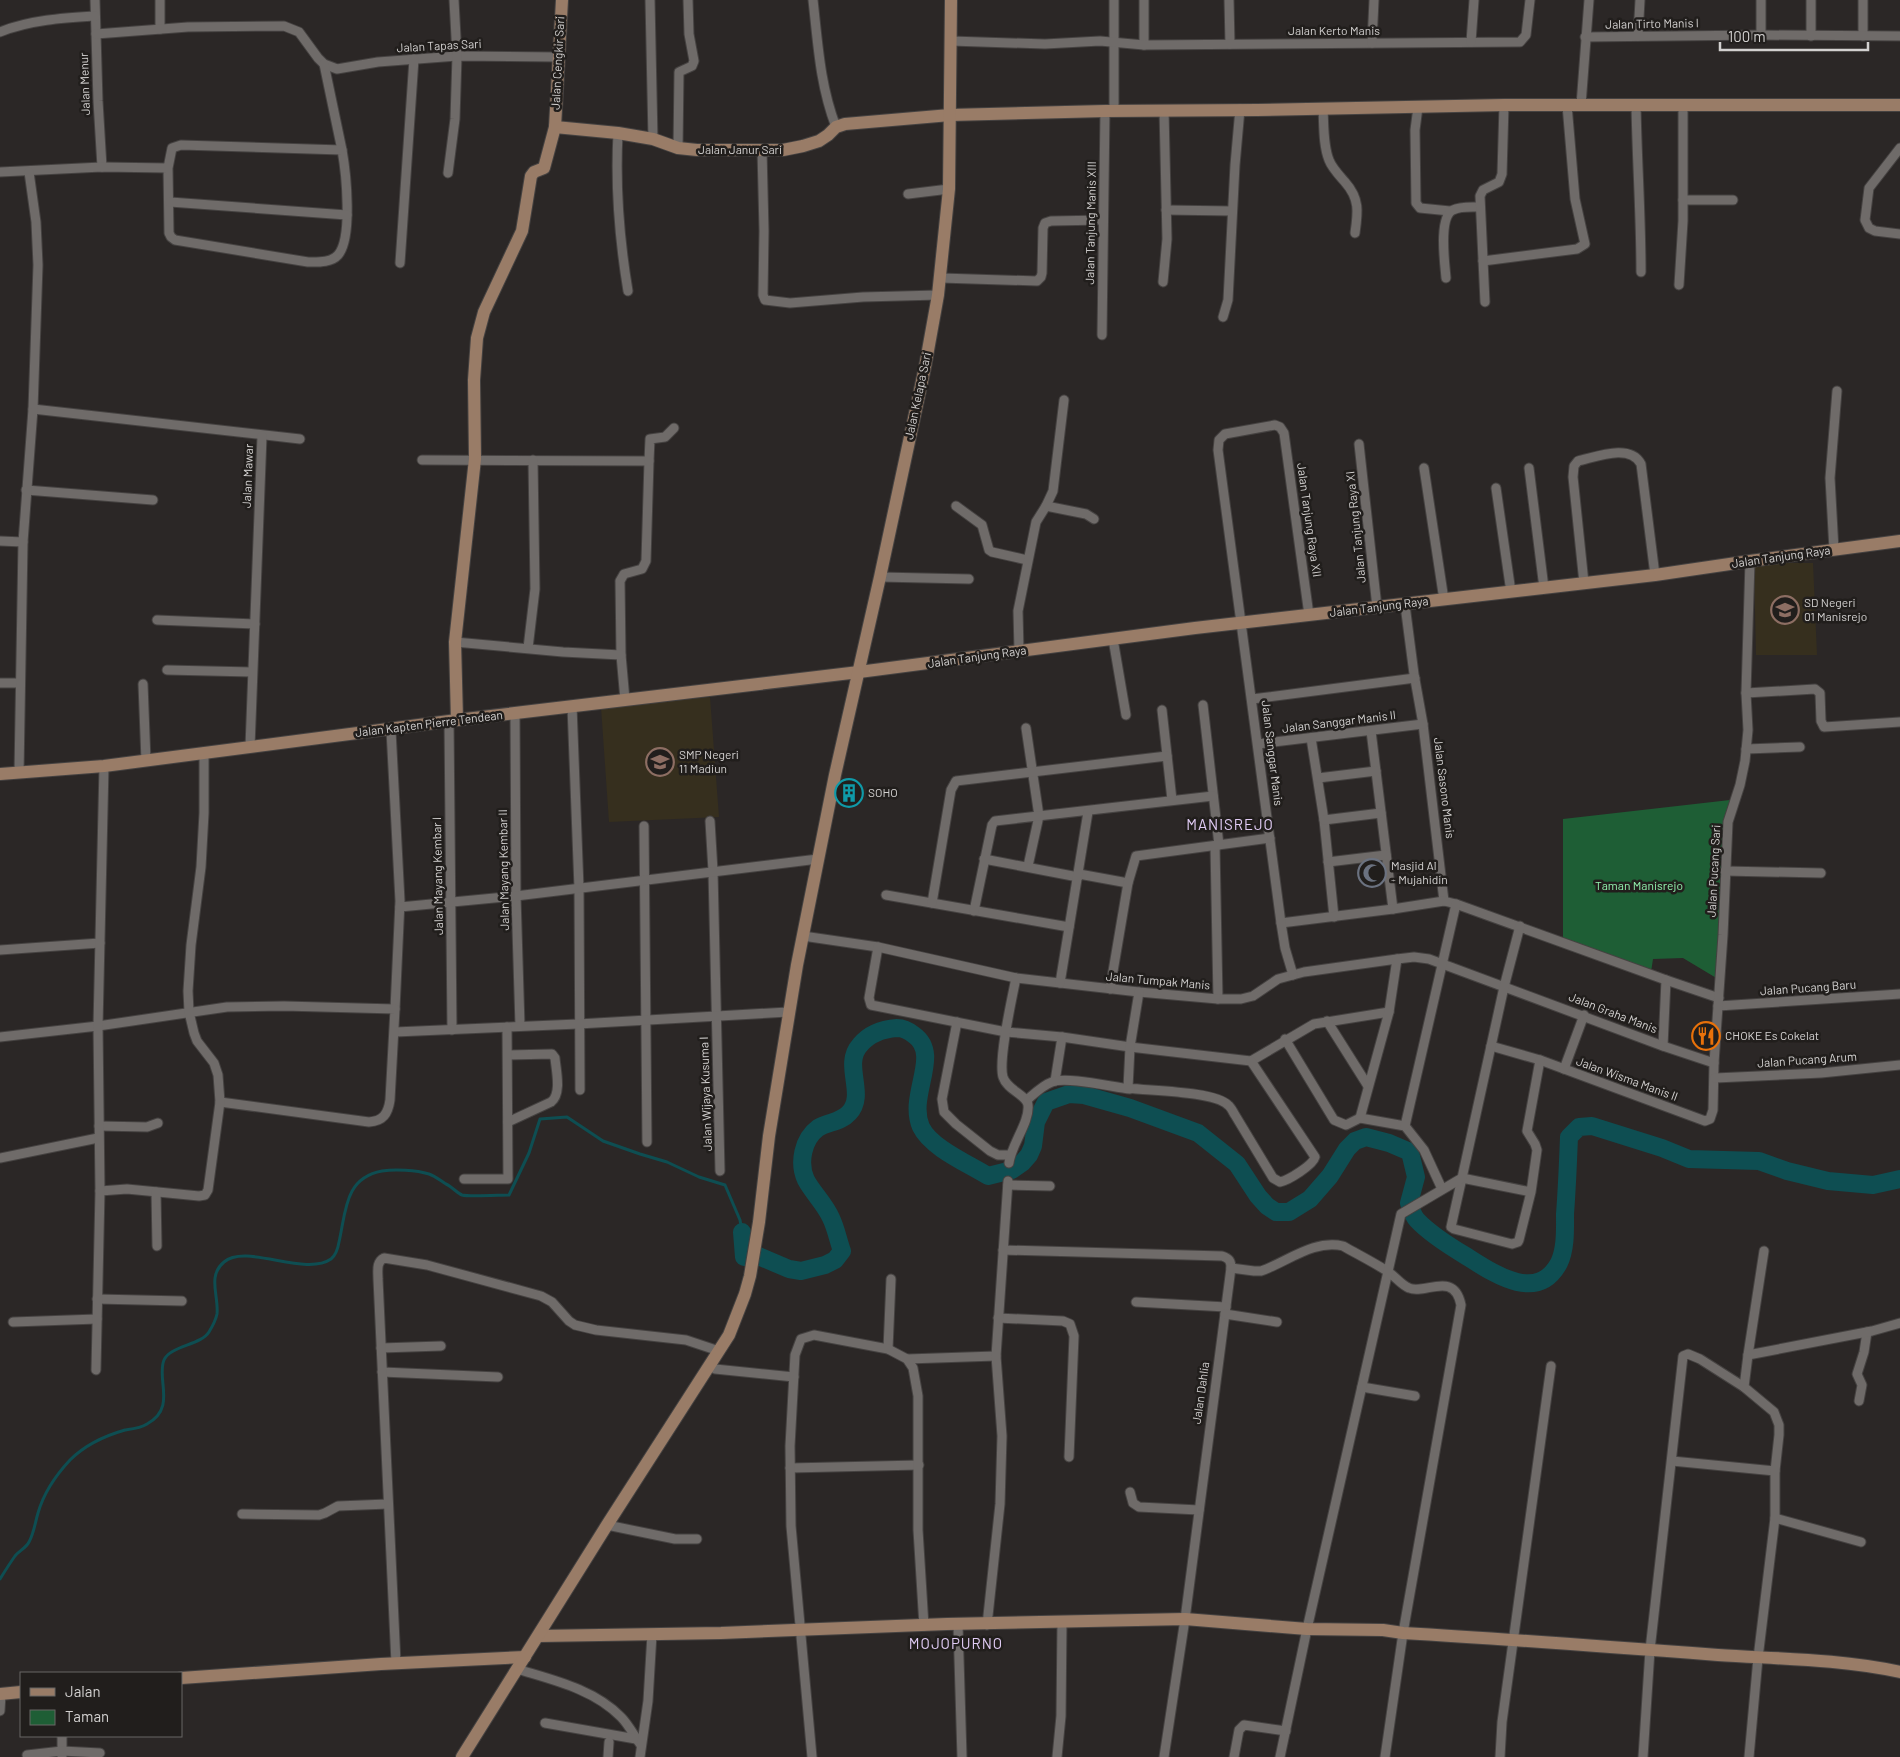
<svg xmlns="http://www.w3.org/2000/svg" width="1900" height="1757" viewBox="0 0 1900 1757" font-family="Barlow,sans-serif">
	<rect width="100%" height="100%" fill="#2b2726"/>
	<g fill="#362f1e">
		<polygon points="1785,563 1813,563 1817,655 1756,655 1754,566"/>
		<polygon points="710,697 719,817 609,822 601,707"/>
	</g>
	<polygon fill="#1e5e35" points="1730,800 1718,979 1683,958 1653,959 1651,972 1563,938 1563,819"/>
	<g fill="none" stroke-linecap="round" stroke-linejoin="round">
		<path stroke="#0e4e52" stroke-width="3" d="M0 1579C5 1571 10 1563 15 1556 19 1551 26 1548 29 1542 34 1533 35 1523 38 1513 44 1492 56 1475 70 1460 86 1444 104 1436 125 1430 132 1429 141 1428 147 1424 177 1408 156 1379 164 1360 170 1346 201 1345 209 1332 212 1327 216 1319 217 1314 219 1296 207 1276 224 1262 246 1243 305 1277 331 1259 336 1255 338 1248 339 1242 346 1212 344 1178 382 1171 395 1169 416 1170 429 1174 435 1176 441 1181 446 1184 451 1186 457 1193 462 1195 469 1197 500 1195 509 1195L529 1153 540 1119 567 1117 603 1141 640 1154 667 1162 699 1177 725 1185 740 1220 742 1232"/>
		<path stroke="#0e4e52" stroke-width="18" d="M742 1232 744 1257 756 1255 789 1269 801 1271 825 1265 835 1260 842 1251C838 1240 836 1228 831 1218 825 1204 813 1193 806 1180 798 1163 803 1139 818 1128 828 1122 841 1122 849 1113 867 1094 842 1065 860 1045 869 1034 883 1029 897 1028 903 1028 909 1031 914 1035 942 1055 907 1095 921 1127 931 1148 969 1164 988 1176L1012 1170 1022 1163 1029 1155 1033 1146 1036 1122 1046 1102 1069 1094 1084 1095 1130 1108 1198 1133 1237 1164 1258 1196 1267 1206 1276 1212H1289L1310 1199 1330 1176 1347 1149 1355 1141 1366 1137 1389 1143 1410 1152 1416 1177 1409 1203C1411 1209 1413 1216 1417 1220 1430 1234 1451 1247 1466 1256 1493 1273 1537 1304 1559 1263 1566 1248 1565 1229 1565 1214 1567 1188 1568 1163 1569 1137L1579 1127 1592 1126 1662 1148 1689 1159 1759 1161 1787 1171 1828 1181 1873 1185 1900 1179"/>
		<defs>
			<g id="street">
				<polyline points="95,0 98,101 102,167"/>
				<polyline points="650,0 653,139"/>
				<path d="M813 0C818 45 820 85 836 127"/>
				<polyline points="1114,0 1114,111"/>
				<polyline points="1144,0 1144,45"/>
				<polyline points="1229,0 1230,44"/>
				<polyline points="160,29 160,0"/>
				<path d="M0 32C30 20 63 18 95 16"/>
				<polyline points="96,34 188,27 284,26 299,32 318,58 324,64 337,69 378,62 457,56 557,57"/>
				<polyline points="1761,35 1761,0"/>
				<polyline points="1638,36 1640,0"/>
				<polyline points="1811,36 1811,0"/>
				<polyline points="1863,36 1863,0"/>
				<polyline points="1585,37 1761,35 1900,36"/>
				<polyline points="951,41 1045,44 1100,41 1144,45 1520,42 1526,35 1530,0"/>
				<polyline points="1471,42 1474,0"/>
				<polyline points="1372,43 1374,0"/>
				<polyline points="324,64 342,150"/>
				<polyline points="1581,105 1589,0"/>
				<path d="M1636 105C1637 161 1641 217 1641 272"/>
				<polyline points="1418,107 1415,130 1416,203 1420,208 1450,211"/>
				<path d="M1323 109C1324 125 1323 145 1329 160 1332 168 1339 175 1345 182 1360 199 1358 212 1355 233"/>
				<path d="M618 133C615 189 619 237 628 291"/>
				<polyline points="678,148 679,72 692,66 694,61 689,34 688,0"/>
				<polyline points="1900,148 1869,188 1865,220 1869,228 1875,231 1900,234"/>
				<polyline points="762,150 764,231 763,295 765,300 790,303 863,297 938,295"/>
				<path d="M0 172 102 167 168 168 172 148 181 145 342 150C346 172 353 238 338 255 331 263 317 262 308 262L175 240 171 237 169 233 168 168"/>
				<polyline points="448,173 455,119 457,56 454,0"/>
				<polyline points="908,194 949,189"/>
				<polyline points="1683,200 1733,200"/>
				<polyline points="170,202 347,215"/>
				<polyline points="1166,210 1232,211"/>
				<polyline points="1483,261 1577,249 1585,244 1575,199 1567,105"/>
				<polyline points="400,263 414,59"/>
				<polyline points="941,278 1037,281 1041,277 1042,273 1043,228 1045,223 1051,221 1103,220"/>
				<path d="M1446 278C1445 265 1438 217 1453 210 1460 206 1472 207 1480 207"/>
				<polyline points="1163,282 1167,239 1164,110"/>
				<polyline points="1679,285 1683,221 1683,105"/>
				<polyline points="1485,302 1480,196 1483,190 1499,182 1502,174 1504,105"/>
				<polyline points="1223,317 1228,300 1235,165 1240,109"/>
				<polyline points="1102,335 1105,111"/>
				<polyline points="33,409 300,439"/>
				<polyline points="1359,444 1377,607"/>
				<polyline points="422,460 649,461 646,561 642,569 624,574 620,581 621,655 625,700"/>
				<polyline points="649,461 650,439 665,437 674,428"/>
				<polyline points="1424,468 1444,600"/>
				<polyline points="1529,468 1544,588"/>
				<polyline points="1496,488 1511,592"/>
				<polyline points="26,490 153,500"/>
				<polyline points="956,506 982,525 989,550 992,552 1027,560"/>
				<polyline points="1046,506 1086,514 1094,519"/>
				<polyline points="0,541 23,542"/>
				<polyline points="1834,550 1830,478 1837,391"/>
				<polyline points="880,577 969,579"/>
				<path d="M1584 583 1573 477 1574 466 1578 461C1596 457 1630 443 1641 464L1655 575"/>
				<polyline points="1405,605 1414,674 1423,724 1444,901"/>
				<polyline points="157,620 255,624"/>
				<polyline points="1113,639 1126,715"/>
				<polyline points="455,642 563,652 621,655"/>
				<polyline points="528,648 535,589 533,460"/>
				<polyline points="1019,651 1018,611 1036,522 1046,506 1053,491 1064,400"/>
				<polyline points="167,670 252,672"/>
				<polyline points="0,683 20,683"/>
				<polyline points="143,684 146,761"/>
				<polyline points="1746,693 1815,689 1820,693 1821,721 1824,727 1900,722"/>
				<polyline points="1252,699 1415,678"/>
				<polyline points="1203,705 1219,845"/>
				<polyline points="572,706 579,888 580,1090"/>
				<polyline points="1162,710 1172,800"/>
				<polyline points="515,713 516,896 520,1026"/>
				<polyline points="449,722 452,1030"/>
				<polyline points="1026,728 1039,816 1028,866"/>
				<polyline points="391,730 400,901 395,1009"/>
				<polyline points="1371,731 1393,909"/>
				<polyline points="1311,738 1324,820 1334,917"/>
				<polyline points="1258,744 1423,724"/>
				<polyline points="250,747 262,436"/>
				<polyline points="1746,749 1800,747"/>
				<polyline points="19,773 23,542 33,409 38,265 36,222 29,172"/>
				<polyline points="1318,778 1376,771"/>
				<polyline points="1324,820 1381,813"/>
				<polyline points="710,821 713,871 720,1171"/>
				<polyline points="644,826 647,1142"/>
				<polyline points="1215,846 1218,999"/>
				<polyline points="984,859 1078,877"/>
				<polyline points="1328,862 1386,855"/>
				<polyline points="1725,871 1821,873"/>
				<polyline points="1079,874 1128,883"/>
				<polyline points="886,895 1069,927"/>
				<polyline points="932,903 951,790 956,781 1167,756"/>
				<polyline points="400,907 516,896 818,859"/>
				<polyline points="974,911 992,825 995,821 1213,796"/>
				<polyline points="1281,923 1393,909 1444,901 1456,904 1666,980 1663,1046"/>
				<polyline points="803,936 878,947 1016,978 1139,992 1218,999 1241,999 1253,996 1278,979 1304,972 1397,959 1414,957 1429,959 1663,1046 1714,1063"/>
				<polyline points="878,947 869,998 871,1005 1006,1032 1062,1037 1130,1047 1251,1061 1314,1024 1389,1012"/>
				<polyline points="0,950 100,943"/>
				<polyline points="1293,975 1285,948 1281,923 1218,450 1219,440 1225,434 1275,425 1280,427 1284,433 1309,615"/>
				<polyline points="1666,980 1719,998"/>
				<polyline points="1060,983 1088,812"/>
				<polyline points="1110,989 1128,883 1136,856 1270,838"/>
				<path d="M1139 992 1130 1047 1128 1088C1149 1091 1214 1091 1228 1105 1231 1107 1233 1112 1235 1115L1273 1178 1280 1182C1289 1180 1313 1165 1315 1157L1251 1061"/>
				<polyline points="1718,1006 1900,994"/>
				<polyline points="1327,1021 1368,1086"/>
				<polyline points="957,1022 942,1099 944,1112 956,1124 990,1151 998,1155 1010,1155"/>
				<polyline points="395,1032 578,1024 788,1012"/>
				<path d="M0 1037 98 1026 227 1007 284 1006 395 1009 390 1100C388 1114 383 1121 369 1122L220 1102"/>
				<polyline points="1285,1039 1334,1120 1346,1125 1360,1118 1405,1126 1424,1150 1442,1189"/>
				<polyline points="1491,1046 1540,1060 1705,1121 1710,1119 1713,1110 1714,1063 1723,935 1728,822 1740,785 1745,761 1748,730 1746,693 1750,561"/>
				<polyline points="1564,1069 1584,1015"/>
				<polyline points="1715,1078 1821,1073 1900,1065"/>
				<polyline points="1055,1081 1062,1037"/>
				<path d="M1027 1100C1034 1094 1043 1085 1052 1082 1066 1076 1112 1087 1130 1089"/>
				<polyline points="1360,1118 1389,1012 1397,959"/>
				<path d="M508 1122 551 1102C562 1094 556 1070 555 1058L552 1054 508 1055"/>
				<polyline points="99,1126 147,1127 158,1123"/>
				<polyline points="1405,1126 1456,904"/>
				<polyline points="0,1158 98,1138"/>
				<path d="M1009 1163C1011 1145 1030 1122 1028 1105 1027 1095 1007 1090 1003 1077 998 1060 1012 998 1016 978"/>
				<polyline points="464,1179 508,1179 507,1027"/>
				<polyline points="1008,1185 1050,1186"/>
				<polyline points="100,1191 127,1189 199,1196 205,1195 208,1190 220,1102 218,1075 214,1063 197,1041 194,1033 189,1012 188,991 191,945 201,867 204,813 204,752"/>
				<polyline points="156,1192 157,1246"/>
				<polyline points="1531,1192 1462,1178 1451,1227 1454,1229 1512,1244 1518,1242 1519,1240 1531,1192 1537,1150 1535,1144 1527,1131 1540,1060"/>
				<path d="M1003 1250 1222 1256C1229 1258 1231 1261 1231 1268L1185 1619 1164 1757"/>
				<path d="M1231 1268 1254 1271H1261C1287 1262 1314 1239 1343 1246 1357 1254 1373 1262 1387 1271 1395 1276 1401 1285 1409 1288 1425 1295 1454 1270 1461 1305L1403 1633 1385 1757"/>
				<polyline points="97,1299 182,1301"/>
				<polyline points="1136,1302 1226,1307"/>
				<polyline points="1225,1314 1277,1322"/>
				<polyline points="998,1318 1063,1321 1070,1324 1074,1336 1069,1457"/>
				<polyline points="13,1322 97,1319"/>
				<polyline points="381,1348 441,1346"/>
				<polyline points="888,1349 891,1279"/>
				<polyline points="1748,1355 1764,1251"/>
				<polyline points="907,1359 996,1356"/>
				<polyline points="715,1369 794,1377"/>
				<polyline points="96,1370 100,1191 98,1026 104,766"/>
				<polyline points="382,1372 498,1377"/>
				<polyline points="1362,1387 1415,1396"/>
				<polyline points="1859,1401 1862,1385 1857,1374 1864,1352 1867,1332"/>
				<polyline points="1672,1461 1775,1471"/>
				<polyline points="790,1468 919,1465"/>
				<polyline points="1130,1492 1133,1503 1139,1507 1199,1510"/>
				<polyline points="242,1514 319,1515 325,1513 338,1506 388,1504"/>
				<polyline points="1775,1518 1861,1542"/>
				<polyline points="607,1525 675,1539 697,1539"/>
				<polyline points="958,1625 962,1757"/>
				<polyline points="987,1625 1000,1504 1002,1436 996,1356 1008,1181"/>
				<path d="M396 1663 378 1279C378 1271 376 1262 384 1258L427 1265 541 1296 552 1302 569 1321 575 1325 596 1330 686 1340 719 1351"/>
				<path d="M517 1669C553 1680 594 1689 621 1717 629 1725 634 1736 641 1745"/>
				<polyline points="0,1711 1,1694"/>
				<polyline points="545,1723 636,1739"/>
				<polyline points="62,1736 62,1757"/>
				<polyline points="27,1755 62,1751 100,1753"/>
				<polyline points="608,1757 609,1742"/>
				<polyline points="640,1757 648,1701 652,1634"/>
				<polyline points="812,1757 791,1526 790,1446 795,1355 801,1339 814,1335 888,1349 907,1359 913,1368 918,1396 918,1530 924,1626"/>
				<polyline points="1057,1757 1061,1716 1062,1622"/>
				<polyline points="1234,1757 1239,1730 1244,1725 1286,1731"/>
				<polyline points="1280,1757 1307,1629 1401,1214 1462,1178 1504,987 1520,926"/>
				<polyline points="1500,1757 1502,1722 1551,1366"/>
				<polyline points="1643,1757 1650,1650 1683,1356 1688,1354 1700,1359 1744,1387"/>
				<polyline points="1749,1757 1758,1658 1775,1518 1775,1471 1779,1435 1779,1425 1774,1412 1744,1387 1748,1355 1872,1331 1900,1323"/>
			</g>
			<g id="secondary">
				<polyline points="555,127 618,133 653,139 678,148 697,150 783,150 803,146 819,141 828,135 836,127 845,124 950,115 1105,111 1257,110 1504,105 1900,105"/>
				<polyline points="457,720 455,642 475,459 474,380 477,338 484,312 522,231 531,176 534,172 544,168 555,127 562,0"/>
				<polyline points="0,774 104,766 457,720 859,672 1195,628 1655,575 1750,561 1900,541"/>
				<path d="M539 1636 721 1633 947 1624 1185 1619 1307 1629 1383 1630 1403 1633C1508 1639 1613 1647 1718 1655 1779 1659 1840 1659 1900 1672"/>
				<polyline points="181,1678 381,1664 525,1657"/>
				<polyline points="0,1694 21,1692"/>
				<polyline points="462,1757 607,1525 729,1335 745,1294 750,1276 759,1222 769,1136 797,965 835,775 880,577 925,367 938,295 949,189 951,0"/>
			</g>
		</defs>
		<use href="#street" stroke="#454241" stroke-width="11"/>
		<use href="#secondary" stroke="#454241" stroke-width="14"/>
		<use href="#street" stroke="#6f6b69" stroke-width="9"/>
		<use href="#secondary" stroke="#997c67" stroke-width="12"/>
	</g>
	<defs>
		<symbol id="school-ring" viewBox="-11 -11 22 22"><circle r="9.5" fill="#211e1c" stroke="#8d6e63" stroke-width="1.5"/><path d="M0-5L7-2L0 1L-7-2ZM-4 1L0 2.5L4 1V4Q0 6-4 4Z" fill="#8d6e63"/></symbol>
		<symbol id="building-ring" viewBox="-11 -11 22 22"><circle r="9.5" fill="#211e1c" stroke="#0f9aa8" stroke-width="1.5"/><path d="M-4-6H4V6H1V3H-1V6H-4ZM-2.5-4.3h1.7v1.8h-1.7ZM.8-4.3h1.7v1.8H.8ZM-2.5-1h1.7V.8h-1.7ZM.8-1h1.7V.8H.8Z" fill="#0f9aa8"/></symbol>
		<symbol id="mosque-ring" viewBox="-11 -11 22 22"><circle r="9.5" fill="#211e1c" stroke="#6b7280" stroke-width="1.5"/><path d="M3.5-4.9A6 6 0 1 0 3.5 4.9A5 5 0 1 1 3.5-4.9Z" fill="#6b7280"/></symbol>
		<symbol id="restaurant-ring" viewBox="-11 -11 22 22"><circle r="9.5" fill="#211e1c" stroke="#e8710a" stroke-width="1.5"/><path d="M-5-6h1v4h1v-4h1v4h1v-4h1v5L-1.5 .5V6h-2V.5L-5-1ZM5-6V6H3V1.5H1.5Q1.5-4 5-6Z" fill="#e8710a"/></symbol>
	</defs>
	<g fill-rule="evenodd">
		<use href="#school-ring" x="1769" y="594" width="32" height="32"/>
		<use href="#school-ring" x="644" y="746" width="32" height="32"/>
		<use href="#building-ring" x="833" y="777" width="32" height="32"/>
		<use href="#mosque-ring" x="1356" y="857" width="32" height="32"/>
		<use href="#restaurant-ring" x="1690" y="1020" width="32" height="32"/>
	</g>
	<g text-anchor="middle" stroke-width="5" stroke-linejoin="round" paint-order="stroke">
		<g font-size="12" fill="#d3d1d0" stroke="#211e1c">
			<text transform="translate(1652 24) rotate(-1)" y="4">Jalan Tirto Manis I</text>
			<text x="1334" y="35">Jalan Kerto Manis</text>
			<text transform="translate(439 46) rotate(-3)" y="4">Jalan Tapas Sari</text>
			<text transform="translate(558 63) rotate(-87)" y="4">Jalan Cengkir Sari</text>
			<text transform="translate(85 84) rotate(-92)" y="4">Jalan Menur</text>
			<text x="740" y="154">Jalan Janur Sari</text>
			<text transform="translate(1091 223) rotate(-89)" y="4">Jalan Tanjung Manis XIII</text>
			<text transform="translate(918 396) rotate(-78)" y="4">Jalan Kelapa Sari</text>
			<text transform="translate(248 476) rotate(-88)" y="4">Jalan Mawar</text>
			<text transform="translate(1309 520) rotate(82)" y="4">Jalan Tanjung Raya XII</text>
			<text transform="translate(1356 527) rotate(-96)" y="4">Jalan Tanjung Raya XI</text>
			<text transform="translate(1781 557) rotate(-8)" y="4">Jalan Tanjung Raya</text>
			<text transform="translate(1379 607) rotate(-7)" y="4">Jalan Tanjung Raya</text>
			<text transform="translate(977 657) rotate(-8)" y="4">Jalan Tanjung Raya</text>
			<text transform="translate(1339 722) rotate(-7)" y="4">Jalan Sanggar Manis II</text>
			<text transform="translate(429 724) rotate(-7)" y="4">Jalan Kapten Pierre Tendean</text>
			<text transform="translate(1272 753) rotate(83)" y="4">Jalan Sanggar Manis</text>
			<text transform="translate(1444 788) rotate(83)" y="4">Jalan Sasono Manis</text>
			<text transform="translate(504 870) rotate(-91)" y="4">Jalan Mayang Kembar II</text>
			<text transform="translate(1714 871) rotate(-87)" y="4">Jalan Pucang Sari</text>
			<text transform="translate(438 876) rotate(-91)" y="4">Jalan Mayang Kembar I</text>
			<text transform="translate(1158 981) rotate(5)" y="4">Jalan Tumpak Manis</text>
			<text transform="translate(1808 988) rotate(-4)" y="4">Jalan Pucang Baru</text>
			<text transform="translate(1613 1013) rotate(21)" y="4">Jalan Graha Manis</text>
			<text transform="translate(1807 1060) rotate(-4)" y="4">Jalan Pucang Arum</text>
			<text transform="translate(1627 1079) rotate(20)" y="4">Jalan Wisma Manis II</text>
			<text transform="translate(706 1094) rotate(-92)" y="4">Jalan Wijaya Kusuma I</text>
			<text transform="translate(1201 1393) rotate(-82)" y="4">Jalan Dahlia</text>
		</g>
		<g font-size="12" fill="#d3d1d0" stroke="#211e1c" text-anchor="start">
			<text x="1804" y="607">SD Negeri<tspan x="1804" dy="14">01 Manisrejo</tspan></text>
			<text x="679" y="759">SMP Negeri<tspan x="679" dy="14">11 Madiun</tspan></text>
			<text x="868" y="797">SOHO</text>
			<text x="1391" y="870">Masjid Al<tspan x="1391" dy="14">- Mujahidin</tspan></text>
			<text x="1725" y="1040">CHOKE Es Cokelat</text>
		</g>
		<g font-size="12" fill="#93f3af" stroke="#211e1c">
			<text x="1639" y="890">Taman Manisrejo</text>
		</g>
		<g font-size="15" letter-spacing="1" fill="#e2cdf6" stroke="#211e1c">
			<text x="1230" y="830">MANISREJO</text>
			<text x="956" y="1649">MOJOPURNO</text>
		</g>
	</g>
	<rect x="20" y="1672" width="162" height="65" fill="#211e1c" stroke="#686664"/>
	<rect x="30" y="1688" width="25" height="8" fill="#997c67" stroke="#686664"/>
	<text x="65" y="1697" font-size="15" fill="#d3d1d0">Jalan</text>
	<rect x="30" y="1710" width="25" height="15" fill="#1e5e35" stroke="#686664"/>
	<text x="65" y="1722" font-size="15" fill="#d3d1d0">Taman</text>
	<path d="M1720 42v8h148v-8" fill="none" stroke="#d3d1d0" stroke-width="2.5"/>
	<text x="1728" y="42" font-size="15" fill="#d3d1d0" stroke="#211e1c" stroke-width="4" paint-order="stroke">100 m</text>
</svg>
